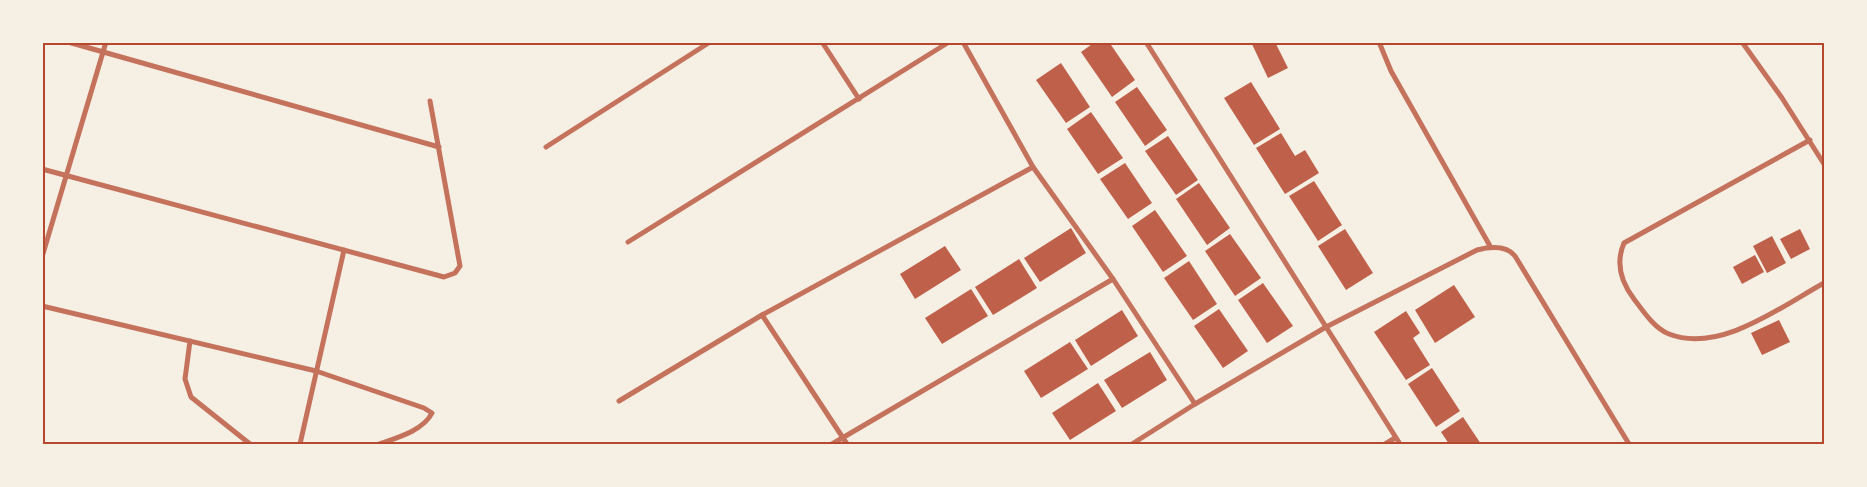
<svg xmlns="http://www.w3.org/2000/svg" width="1867" height="487" viewBox="0 0 1867 487" font-family="'Noto Sans',sans-serif">
	<rect width="100%" height="100%" fill="#f6efe4"/>
	<g fill="#bf614a">
		<polygon points="1095,42 1109,42 1135,80 1112,97 1081,52"/>
		<polygon points="1251,42 1275,42 1288,68 1268,78"/>
		<polygon points="1061,63 1090,107 1066,123 1036,80"/>
		<polygon points="1251,82 1280,129 1254,145 1224,98"/>
		<polygon points="1137,87 1167,130 1145,146 1115,102"/>
		<polygon points="1091,112 1123,158 1098,174 1067,129"/>
		<polygon points="1281,133 1295,156 1305,150 1319,173 1285,194 1256,148"/>
		<polygon points="1168,136 1198,180 1176,195 1145,151"/>
		<polygon points="1125,163 1152,203 1128,219 1100,179"/>
		<polygon points="1314,181 1342,225 1318,241 1289,196"/>
		<polygon points="1199,183 1230,228 1207,245 1176,199"/>
		<polygon points="1155,210 1187,256 1163,272 1132,226"/>
		<polygon points="1071,228 1086,253 1040,282 1024,258"/>
		<polygon points="1345,229 1373,273 1346,290 1318,246"/>
		<polygon points="1800,229 1810,249 1791,259 1780,239"/>
		<polygon points="1230,234 1261,278 1235,296 1205,251"/>
		<polygon points="1772,236 1786,263 1767,273 1753,246"/>
		<polygon points="945,246 961,270 915,299 900,274"/>
		<polygon points="1755,255 1764,272 1742,284 1733,267"/>
		<polygon points="1019,259 1037,288 993,315 975,287"/>
		<polygon points="1189,261 1217,304 1193,320 1164,278"/>
		<polygon points="1263,283 1293,326 1267,343 1238,300"/>
		<polygon points="1454,285 1475,317 1435,343 1415,310"/>
		<polygon points="971,289 988,316 942,344 925,318"/>
		<polygon points="1219,309 1248,351 1223,368 1194,326"/>
		<polygon points="1122,310 1138,336 1091,366 1075,340"/>
		<polygon points="1406,311 1420,333 1413,338 1430,365 1406,380 1374,332"/>
		<polygon points="1779,320 1790,342 1762,355 1751,333"/>
		<polygon points="1070,342 1088,369 1041,398 1024,371"/>
		<polygon points="1150,352 1167,380 1122,408 1104,380"/>
		<polygon points="1432,368 1460,411 1436,427 1408,384"/>
		<polygon points="1098,383 1116,411 1070,440 1052,413"/>
		<polygon points="1463,417 1481,444 1449,444 1441,432"/>
	</g>
	<g fill="none" stroke-linecap="round" stroke-linejoin="round">
		<g stroke="#c5725c" stroke-width="5">
			<polyline points="68,42 439,147"/>
			<polyline points="822,42 859,99"/>
			<polyline points="963,42 1033,167"/>
			<polyline points="1146,42 1400,444"/>
			<polyline points="1379,42 1391,71 1490,246"/>
			<polyline points="1742,42 1782,98 1824,164"/>
			<path d="M1810 140 1624 243C1615 264 1621 282 1634 299 1643 311 1655 329 1669 334 1720 354 1782 306 1824 283"/>
			<polyline points="546,147 710,42"/>
			<polyline points="42,169 444,277 455,273 460,266 430,101"/>
			<polyline points="628,242 949,42"/>
			<polyline points="42,257 106,42"/>
			<path d="M42 306 316 371 424 408 432 413C423 431 396 438 379 444"/>
			<polyline points="190,341 185,379 191,397 250,444"/>
			<polyline points="619,401 762,315"/>
			<polyline points="300,444 344,250"/>
			<polyline points="832,444 1113,279"/>
			<path d="M847 444 762 315 1033 167 1113 279 1195 404 1326 327 1477 250C1489 247 1506 245 1515 256L1629 444"/>
			<polyline points="1132,444 1195,404"/>
			<polyline points="1385,444 1395,438"/>
		</g>
	</g>
	<rect width="1867" height="487" fill="none" stroke="#f6efe4" stroke-width="88"/>
	<rect x="44" y="44" width="1779" height="399" fill="none" stroke="#b5482f" stroke-width="2"/>
</svg>
